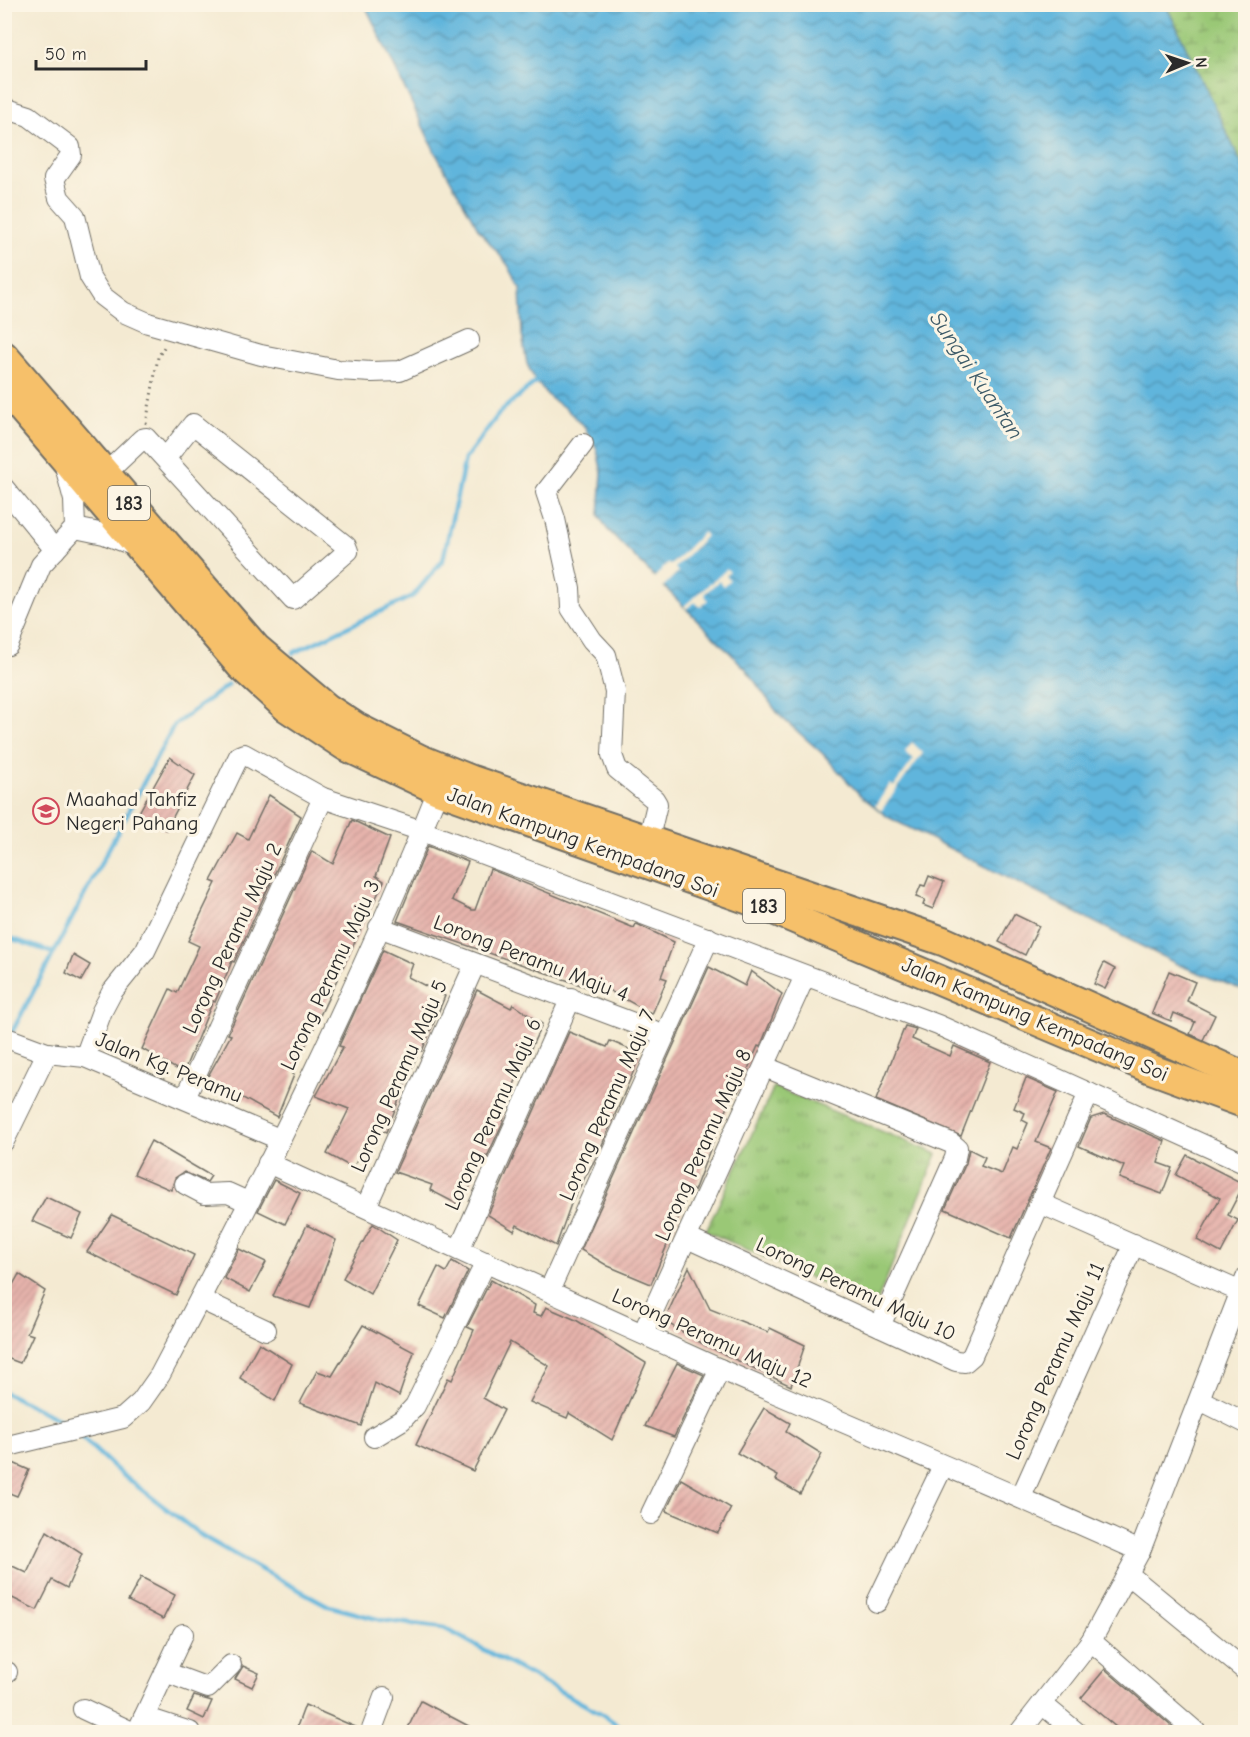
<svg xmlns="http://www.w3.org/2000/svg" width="1250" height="1737" viewBox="0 0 1250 1737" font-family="'Comic Neue',sans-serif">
	<defs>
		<pattern id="grass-tufts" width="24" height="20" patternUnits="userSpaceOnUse" patternTransform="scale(1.5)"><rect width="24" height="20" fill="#9ac876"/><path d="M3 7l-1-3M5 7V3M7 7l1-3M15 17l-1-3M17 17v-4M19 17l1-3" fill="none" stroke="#7ea361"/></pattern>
		<pattern id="wetland-marsh" width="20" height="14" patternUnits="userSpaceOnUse" patternTransform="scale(1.5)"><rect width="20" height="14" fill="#9ac876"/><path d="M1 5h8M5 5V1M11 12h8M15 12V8" fill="none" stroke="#7ea361"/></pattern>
		<pattern id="water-waves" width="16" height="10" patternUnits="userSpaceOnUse" patternTransform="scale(1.5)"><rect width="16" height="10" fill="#60b5dc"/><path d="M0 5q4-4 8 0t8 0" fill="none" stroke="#4f93b3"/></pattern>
		<pattern id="building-hatch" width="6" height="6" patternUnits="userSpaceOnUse" patternTransform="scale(1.5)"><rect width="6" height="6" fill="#e6b3ac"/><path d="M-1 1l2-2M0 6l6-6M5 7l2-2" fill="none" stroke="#c59a94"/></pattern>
	</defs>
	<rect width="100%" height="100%" fill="#fcf5e5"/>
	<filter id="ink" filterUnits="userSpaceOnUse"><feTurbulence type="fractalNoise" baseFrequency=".0167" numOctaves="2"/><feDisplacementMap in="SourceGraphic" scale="12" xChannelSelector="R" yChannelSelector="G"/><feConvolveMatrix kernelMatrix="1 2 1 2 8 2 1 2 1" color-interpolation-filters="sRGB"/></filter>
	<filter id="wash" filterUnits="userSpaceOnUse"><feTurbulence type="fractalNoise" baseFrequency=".008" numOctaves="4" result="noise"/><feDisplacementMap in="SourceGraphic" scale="24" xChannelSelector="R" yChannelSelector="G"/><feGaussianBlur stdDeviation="1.35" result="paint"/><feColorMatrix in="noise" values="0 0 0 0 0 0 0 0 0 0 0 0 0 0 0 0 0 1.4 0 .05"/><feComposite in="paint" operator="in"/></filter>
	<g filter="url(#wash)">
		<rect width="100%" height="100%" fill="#f4ead2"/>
		<polygon fill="url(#grass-tufts)" stroke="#627a50" stroke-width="1.5" points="774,1087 937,1154 875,1307 706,1231"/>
		<polygon fill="url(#wetland-marsh)" stroke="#627a50" stroke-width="1.5" points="1166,5 1245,5 1245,171"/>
		<polygon fill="url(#water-waves)" stroke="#467084" stroke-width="1.5" points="365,5 1166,5 1245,171 1245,991 1179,965 888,817 860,795 822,753 779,715 746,669 607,529 599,515 602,473 597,450 584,426 565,408 550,398 535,380 527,364 522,335 520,288 508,265 479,230 436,154"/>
		<g fill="#f4ead2">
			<polygon points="703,532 706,536 675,568 678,572 662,588 653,579 668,563 671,565"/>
			<polygon points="727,569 730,572 726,575 730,580 723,586 719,581 704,594 708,600 700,607 695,602 686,609 684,606"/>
			<polygon points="912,742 923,753 881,811 875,806 890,784 894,786 914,759 905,752"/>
		</g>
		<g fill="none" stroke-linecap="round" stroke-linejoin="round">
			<g stroke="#60b5dc" stroke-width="4.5">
				<polyline points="293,653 413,596 443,560 465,459 501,411 539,379"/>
				<polyline points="4,936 54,953"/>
				<polyline points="11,1034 174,725 228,685"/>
				<polyline points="4,1392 68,1424"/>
				<polyline points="80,1436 120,1473 202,1536 262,1570 329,1606 381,1620 444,1628 602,1714 628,1732"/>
			</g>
		</g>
		<g id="blocks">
			<g fill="url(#building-hatch)">
				<polygon points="170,757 195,775 166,830 137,816"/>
				<polygon points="269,795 301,816 234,962 232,961 215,1002 213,1001 183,1073 142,1049 170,989 177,993 199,946 188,941 216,883 211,881 237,833 248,839"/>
				<polygon points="352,820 390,838 376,876 384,881 292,1074 294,1075 277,1117 207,1078 231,1035 228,1034 312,851 333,864"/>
				<polygon points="428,846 468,862 452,900 472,910 475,910 490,869 634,928 636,924 639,925 674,942 661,977 667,979 652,1014 603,987 601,992 397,921"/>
				<polygon points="929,876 944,882 933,909 923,905 925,900 916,897 921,885 925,886"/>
				<polygon points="1014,914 1039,926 1025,955 999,942"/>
				<polygon points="383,950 413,964 408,977 445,996 422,1051 419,1050 386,1132 375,1127 353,1168 327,1154 349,1109 316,1096 343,1047 339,1046"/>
				<polygon points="73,955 90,965 81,981 66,973"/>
				<polygon points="1104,963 1115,969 1105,989 1094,984"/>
				<polygon points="709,967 745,986 751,971 782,994 760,1047 758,1046 738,1092 735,1091 716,1134 694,1191 690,1189 651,1284 608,1266 581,1250"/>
				<polygon points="1169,971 1195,982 1187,1001 1215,1015 1203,1040 1190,1034 1195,1022 1174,1013 1171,1021 1152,1013"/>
				<polygon points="477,990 511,1008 513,1004 542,1024 500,1115 504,1116 503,1122 487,1157 485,1156 481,1162 462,1204 457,1204 430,1190 432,1185 395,1172"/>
				<polygon points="905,1026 916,1029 912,1039 950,1056 954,1046 990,1062 961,1136 876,1100"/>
				<polygon points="569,1032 607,1047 610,1041 641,1054 599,1152 572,1201 556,1246 517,1225 514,1231 488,1215"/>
				<polygon points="1026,1078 1058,1092 1036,1142 1051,1148 1011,1238 945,1209 966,1163 969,1149 985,1157 981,1166 1002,1174 1013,1147 1017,1149 1028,1123 1022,1120 1025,1113 1014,1108"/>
				<polygon points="1104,1114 1165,1141 1158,1163 1172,1168 1162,1194 1119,1178 1124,1166 1079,1146 1091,1118"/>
				<polygon points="151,1141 211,1176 207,1182 184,1172 175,1178 171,1190 134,1174"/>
				<polygon points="1187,1155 1244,1184 1228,1215 1238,1220 1221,1253 1197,1240 1220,1198 1176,1175"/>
				<polygon points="274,1180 300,1193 285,1224 258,1211"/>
				<polygon points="46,1197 82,1214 71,1238 32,1221"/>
				<polygon points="112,1215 194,1255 176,1295 87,1252"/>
				<polygon points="373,1224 397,1240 370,1294 343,1278"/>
				<polygon points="307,1225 336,1240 310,1308 273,1296"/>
				<polygon points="239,1249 266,1262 250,1292 224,1278"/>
				<polygon points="452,1261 468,1271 445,1318 419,1306 438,1267 446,1272"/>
				<polygon points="689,1267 710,1309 768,1332 770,1328 805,1345 791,1386 703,1344 664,1321"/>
				<polygon points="19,1274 45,1291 27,1333 33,1335 20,1363 4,1357 4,1301"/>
				<polygon points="491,1280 535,1305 533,1313 541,1316 546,1307 576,1320 646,1363 612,1440 569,1413 567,1418 530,1402 549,1366 510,1342 483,1398 504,1410 473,1471 416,1445 448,1378 452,1380 474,1330 467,1327"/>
				<polygon points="363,1325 414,1352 399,1396 375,1383 361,1426 300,1403 317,1371 332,1376"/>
				<polygon points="259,1343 292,1364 275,1401 240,1378"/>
				<polygon points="677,1363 704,1375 674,1437 645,1426"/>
				<polygon points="764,1408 790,1423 786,1432 822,1454 800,1494 776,1480 778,1476 737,1453"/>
				<polygon points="4,1459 29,1470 17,1496 4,1491"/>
				<polygon points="681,1479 731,1508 718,1533 666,1511"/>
				<polygon points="47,1531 82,1554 67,1588 52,1580 37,1610 4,1594 4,1562 27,1573"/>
				<polygon points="141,1577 175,1595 163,1619 128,1601"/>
				<polygon points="243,1666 259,1673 252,1687 235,1679"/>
				<polygon points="1105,1669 1178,1732 1122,1732 1081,1698"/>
				<polygon points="194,1696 212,1701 204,1719 187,1711"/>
				<polygon points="421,1701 480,1732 406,1732"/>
				<polygon points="305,1705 360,1729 359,1732 295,1732"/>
			</g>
		</g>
	</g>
	<g filter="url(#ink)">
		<use href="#blocks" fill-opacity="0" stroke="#716e65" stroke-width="1.5"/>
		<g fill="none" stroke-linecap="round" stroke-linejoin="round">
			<defs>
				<g id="minor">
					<polyline points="4,108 29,116 70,147 71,155 54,179 59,198 75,216 90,277 102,296 123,312 148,323 261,355 338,370 372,372 400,371 469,340"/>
					<polyline points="583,444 546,492 555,519 570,588 571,608 592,640 606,655 615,691 612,755 617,769 654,799 657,804 648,842"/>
					<polyline points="105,474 142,439 146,438 293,599 348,551 346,546 193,424 165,459"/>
					<polyline points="4,488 55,550"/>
					<polyline points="75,528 104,534 135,546"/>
					<polyline points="8,645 41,565 75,528 74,500 65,466"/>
					<polyline points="379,927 665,1035"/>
					<polyline points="4,1037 47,1053 85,1057 279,1139"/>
					<polyline points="85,1057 102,1011 112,992 145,951 239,756 244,754 323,798 422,831 938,1025 1246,1164"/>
					<polyline points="765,1067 951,1143 957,1148 955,1158 880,1326"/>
					<polyline points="185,1098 323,798"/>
					<polyline points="4,1141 47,1053"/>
					<path d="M268 1163C419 1231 570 1302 722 1370 861 1431 1001 1488 1140 1551"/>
					<polyline points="185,1184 204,1194 228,1193 248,1202"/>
					<polyline points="1042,1204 1241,1292"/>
					<polyline points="366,1207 475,964"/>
					<polyline points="687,1238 956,1361 965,1362 972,1356 1089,1093"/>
					<polyline points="459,1250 571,998"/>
					<polyline points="549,1291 709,938"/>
					<polyline points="200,1299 266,1330"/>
					<polyline points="643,1333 805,976"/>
					<polyline points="1200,1400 1246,1423"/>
					<polyline points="374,1437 402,1420 415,1406 486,1262"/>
					<path d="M4 1447 123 1418 141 1402 160 1375C260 1185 358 990 438 790"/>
					<polyline points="1021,1497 1134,1244"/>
					<polyline points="651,1514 720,1369"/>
					<polyline points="1128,1574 1246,1671"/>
					<polyline points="877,1602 943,1466"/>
					<polyline points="1091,1641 1196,1732"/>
					<polyline points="4,1671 7,1672"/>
					<polyline points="165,1672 208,1688 231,1665"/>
					<polyline points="1042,1704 1076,1732"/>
					<polyline points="83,1709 132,1732"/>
					<polyline points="144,1717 190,1732"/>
					<polyline points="137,1732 183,1634"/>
					<polyline points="371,1732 384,1697"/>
					<polyline points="1020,1732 1091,1641 1140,1551 1246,1278"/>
				</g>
				<g id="highway">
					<polyline points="4,356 256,648 327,708 356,727 420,759 472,780 943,941 1246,1077"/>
					<polyline points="4,388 241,666 286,707 345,746 438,790 752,901 1151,1069 1246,1104"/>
				</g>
			</defs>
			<use href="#minor" stroke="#716e65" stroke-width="22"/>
			<use href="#highway" stroke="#716e65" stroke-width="32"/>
			<polyline stroke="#716e65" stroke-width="3" stroke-dasharray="1.5 4.5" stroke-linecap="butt" points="146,424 158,357 166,344"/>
			<use href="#minor" stroke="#fff" stroke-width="20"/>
			<use href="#highway" stroke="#f6c06b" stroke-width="28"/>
		</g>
	</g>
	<defs>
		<symbol id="school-ring" viewBox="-11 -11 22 22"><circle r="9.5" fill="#fcf5e5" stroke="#d1495b" stroke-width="1.5"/><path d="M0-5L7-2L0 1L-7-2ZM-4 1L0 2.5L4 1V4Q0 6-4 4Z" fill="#d1495b"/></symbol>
	</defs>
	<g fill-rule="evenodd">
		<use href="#school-ring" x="31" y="796" width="30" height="30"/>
	</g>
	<g text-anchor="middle" stroke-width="6" stroke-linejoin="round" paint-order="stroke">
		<g fill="#fcf5e5" stroke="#6a6863" stroke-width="1.5">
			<rect x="108" y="486" width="42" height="34" rx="4.5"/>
			<rect x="743" y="889" width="42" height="34" rx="4.5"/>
		</g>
		<g font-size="20" font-weight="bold" fill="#2b2b2b">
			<text x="129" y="510">183</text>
			<text x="764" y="913">183</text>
		</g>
		<g font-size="21" fill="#2b2b2b" stroke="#fcf5e5" text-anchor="start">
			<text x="66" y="806">Maahad Tahfiz<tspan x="66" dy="24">Negeri Pahang</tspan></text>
		</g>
		<g font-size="21" fill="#2b2b2b" stroke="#fcf5e5">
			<text transform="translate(583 842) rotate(20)" y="7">Jalan Kampung Kempadang Soi</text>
			<text transform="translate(232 938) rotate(-65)" y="7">Lorong Peramu Maju 2</text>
			<text transform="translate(531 958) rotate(21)" y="7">Lorong Peramu Maju 4</text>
			<text transform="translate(330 975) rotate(-65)" y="7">Lorong Peramu Maju 3</text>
			<text transform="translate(1035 1019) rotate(23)" y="7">Jalan Kampung Kempadang Soi</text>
			<text transform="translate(169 1067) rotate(22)" y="7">Jalan Kg. Peramu</text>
			<text transform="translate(399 1076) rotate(-66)" y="7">Lorong Peramu Maju 5</text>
			<text transform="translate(607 1105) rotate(-66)" y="7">Lorong Peramu Maju 7</text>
			<text transform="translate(493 1114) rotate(-66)" y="7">Lorong Peramu Maju 6</text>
			<text transform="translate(703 1145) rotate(-66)" y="7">Lorong Peramu Maju 8</text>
			<text transform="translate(856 1289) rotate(25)" y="7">Lorong Peramu Maju 10</text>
			<text transform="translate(712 1338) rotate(24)" y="7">Lorong Peramu Maju 12</text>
			<text transform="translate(1055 1361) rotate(-66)" y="7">Lorong Peramu Maju 11</text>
		</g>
		<g font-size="22" font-style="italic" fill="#3e5b69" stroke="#fcf5e5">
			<text transform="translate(977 375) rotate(56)" y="8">Sungai Kuantan</text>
		</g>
	</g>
	<rect width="1250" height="1737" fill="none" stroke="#fcf5e5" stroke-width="24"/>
	<g transform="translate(1187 63) rotate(88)" stroke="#fcf5e5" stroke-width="4.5" paint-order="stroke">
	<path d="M0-4.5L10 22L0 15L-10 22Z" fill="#2b2b2b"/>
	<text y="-9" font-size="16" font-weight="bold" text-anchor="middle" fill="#2b2b2b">N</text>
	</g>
	<path d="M36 60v9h110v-9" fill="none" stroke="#2b2b2b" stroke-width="3"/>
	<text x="45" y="60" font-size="18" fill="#2b2b2b" stroke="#fcf5e5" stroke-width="4.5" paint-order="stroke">50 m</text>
</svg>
